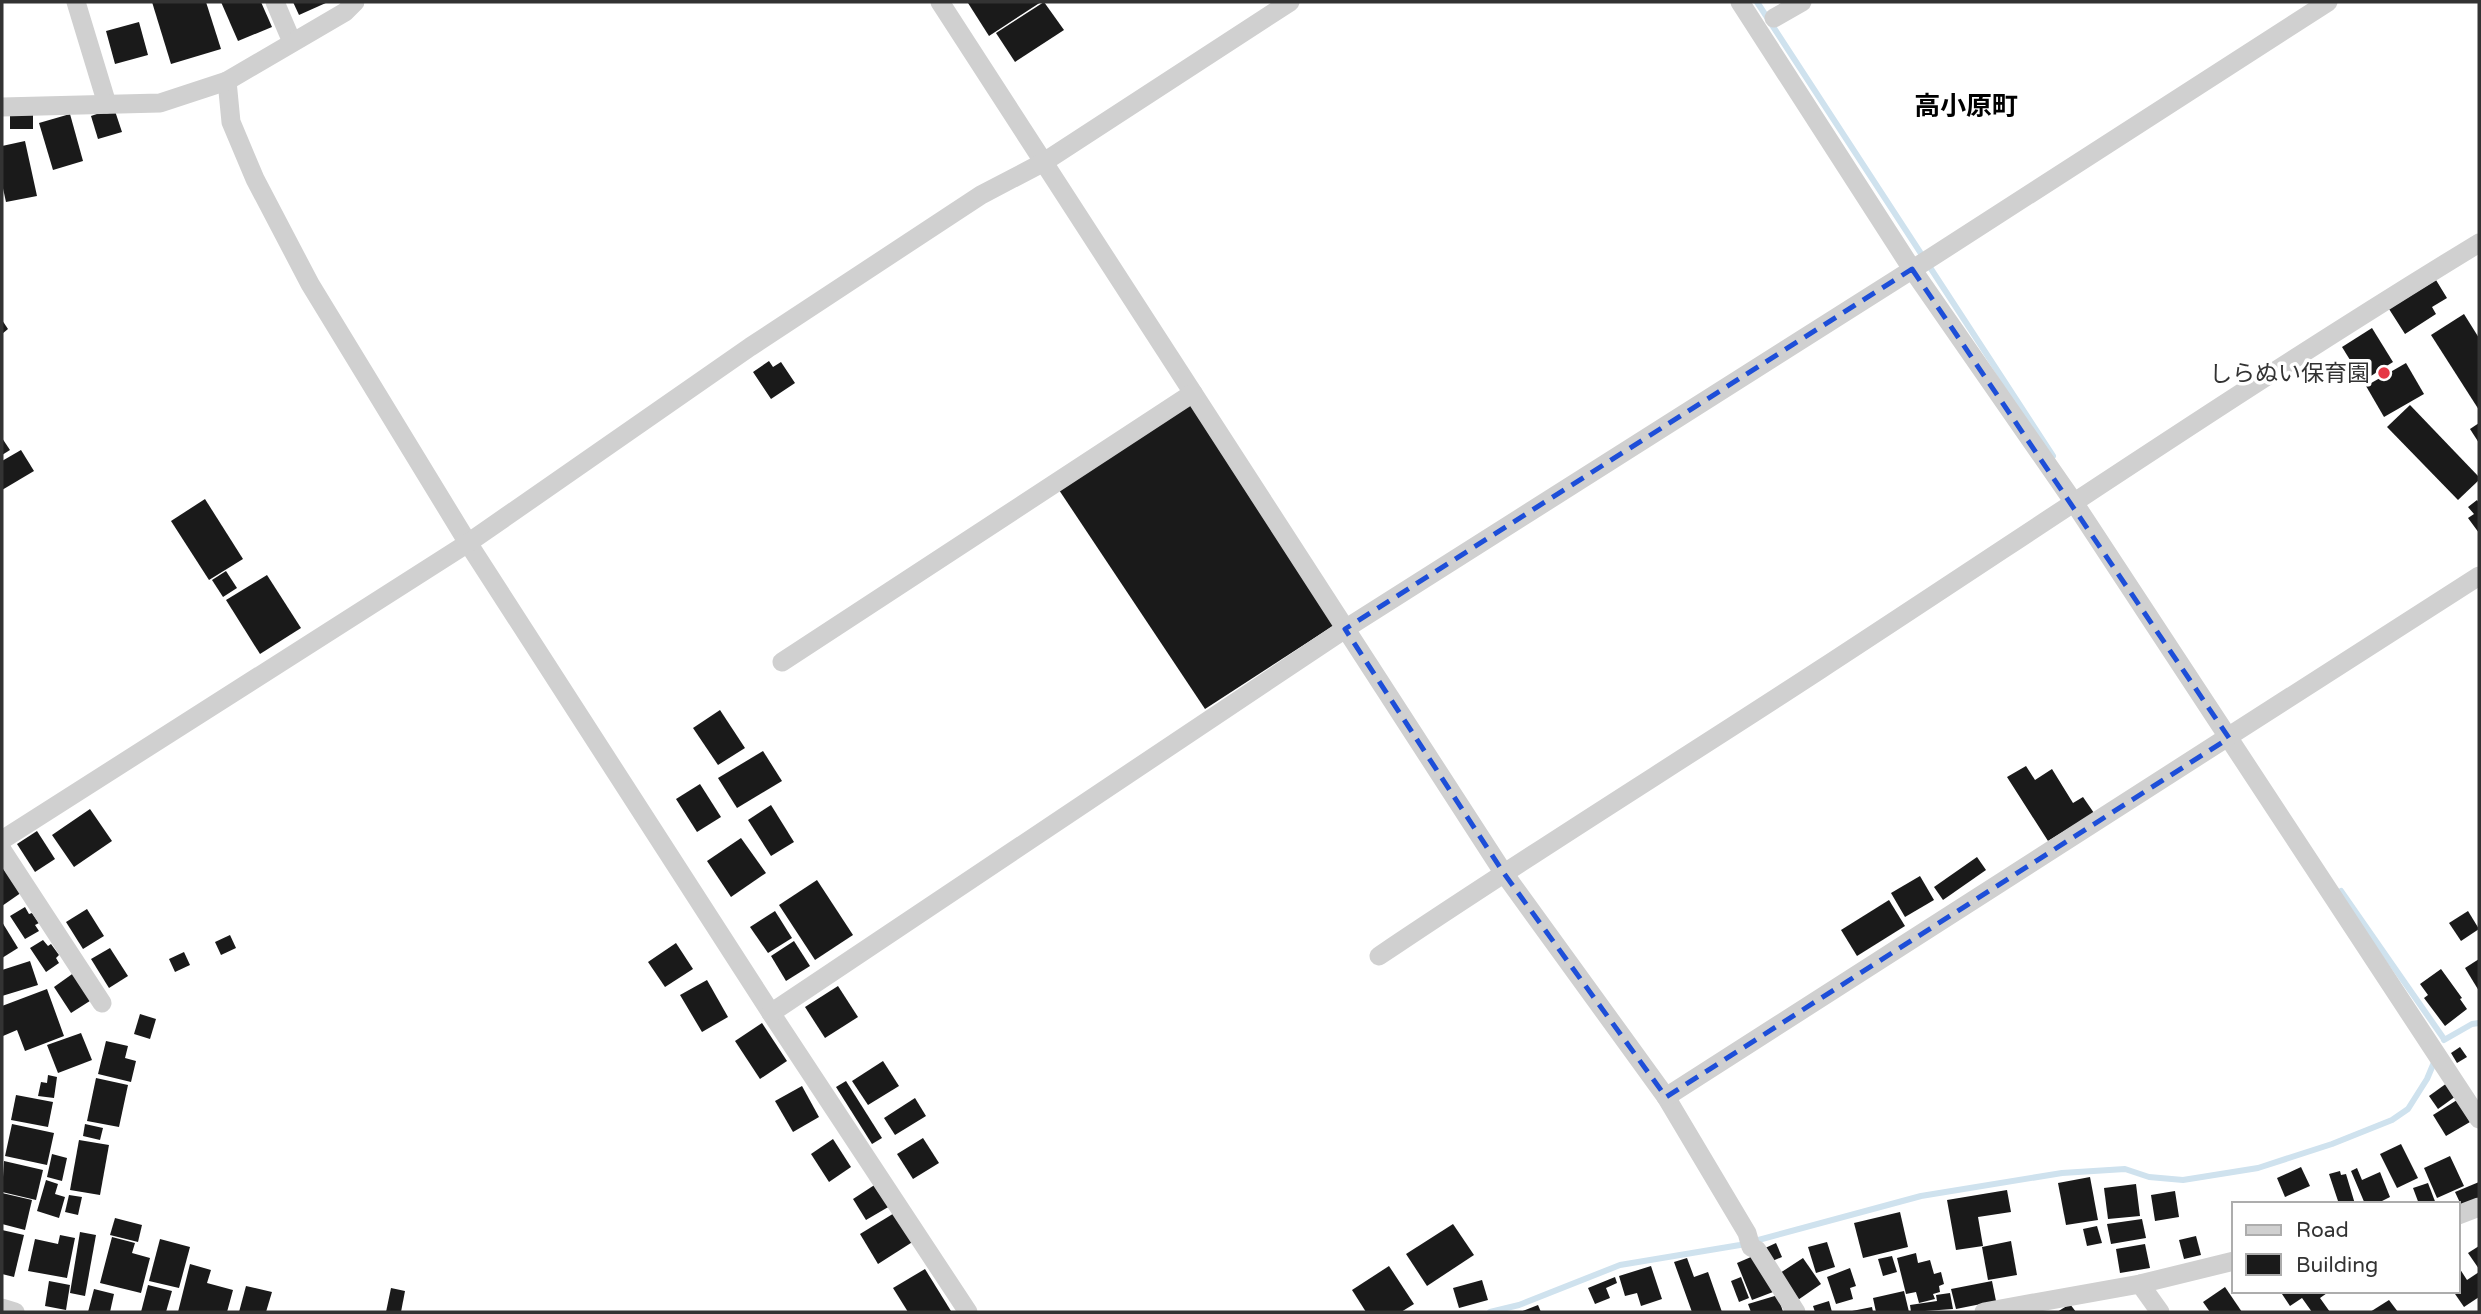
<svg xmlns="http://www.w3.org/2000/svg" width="2481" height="1314" viewBox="0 0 2481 1314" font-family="'Varela Round','Noto Sans JP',sans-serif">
	<rect width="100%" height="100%" fill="#fff"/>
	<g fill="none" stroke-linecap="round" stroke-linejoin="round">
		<g stroke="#cfe2ee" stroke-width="6">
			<polyline points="1757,2 2053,456"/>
			<polyline points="2341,891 2444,1039"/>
			<polyline points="2444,1040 2472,1024 2479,1023"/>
			<polyline points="1490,1312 1519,1305 1620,1265 1740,1245 1921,1196 2062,1173 2125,1169 2149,1177 2183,1180 2258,1168 2332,1144 2392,1120 2408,1109 2427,1079 2435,1060"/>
		</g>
	</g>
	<g fill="#1a1a1a">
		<polygon points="152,2 206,2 221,49 171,64"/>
		<polygon points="221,2 261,2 272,27 238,41"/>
		<polygon points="293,2 328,2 299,15"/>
		<polygon points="970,2 1041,2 989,36 968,3"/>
		<polygon points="1044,2 1064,30 1015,62 996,33"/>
		<polygon points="139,22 148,55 115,64 106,31"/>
		<polygon points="114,108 122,132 98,139 91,116"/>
		<rect x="10" y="111" width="23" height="18"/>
		<polygon points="70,114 83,161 53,170 39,123"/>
		<polygon points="25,141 37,196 6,202 2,184 2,146"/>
		<polygon points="2436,280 2447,298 2432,307 2436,314 2405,334 2389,309"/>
		<polygon points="2464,314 2479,338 2479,410 2431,335"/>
		<polygon points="2,320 8,329 2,334"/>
		<polygon points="2372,328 2393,362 2363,381 2342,347"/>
		<polygon points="769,361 773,367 781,362 795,383 771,399 753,372"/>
		<polygon points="2406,363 2424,394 2384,417 2366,386"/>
		<polygon points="1189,400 1336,624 1205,709 1057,487"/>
		<polygon points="2410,405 2479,477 2479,480 2458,500 2387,427"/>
		<polygon points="2479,423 2479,443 2470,429"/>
		<polygon points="2,438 10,450 2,455"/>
		<polygon points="21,450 34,471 2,490 2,461"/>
		<polygon points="205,499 243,559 209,580 171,521"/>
		<polygon points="2477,500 2479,503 2479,533 2468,518 2474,514 2468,507"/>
		<polygon points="226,571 237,588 223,597 212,580"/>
		<polygon points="267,575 301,628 260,654 226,600"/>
		<polygon points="720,710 745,748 718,765 693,728"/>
		<polygon points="763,751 782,781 737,808 718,778"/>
		<polygon points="2026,766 2035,780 2052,769 2073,803 2083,797 2094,813 2048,841 2007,777"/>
		<polygon points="700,784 721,817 697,832 676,799"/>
		<polygon points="771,805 794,842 771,856 748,820"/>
		<polygon points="90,809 112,841 74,867 52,835"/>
		<polygon points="37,831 55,859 35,872 17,844"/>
		<polygon points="741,838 766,873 731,897 707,861"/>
		<polygon points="2,855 25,890 2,906"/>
		<polygon points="1977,857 1986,870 1943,900 1934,887"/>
		<polygon points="1920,876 1934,900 1905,917 1891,893"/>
		<polygon points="817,880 853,935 815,960 779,905"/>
		<polygon points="1889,900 1905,926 1857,956 1841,930"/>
		<polygon points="25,907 29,914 32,913 39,923 35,925 39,931 25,939 10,916"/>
		<polygon points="87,909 104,936 83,949 66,922"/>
		<polygon points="775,911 792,938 768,953 750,927"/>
		<polygon points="2468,911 2479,929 2461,941 2449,923"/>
		<polygon points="2,922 18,948 2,958"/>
		<polygon points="230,935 236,948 221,955 215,942"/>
		<polygon points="43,940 48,946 51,944 59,955 56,958 59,963 46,972 30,948"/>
		<polygon points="794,941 810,966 786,981 771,956"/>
		<polygon points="676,943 693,969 665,987 648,962"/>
		<polygon points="110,948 128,976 109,988 91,959"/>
		<polygon points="184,952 190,965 175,972 169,959"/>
		<polygon points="2479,959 2479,991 2465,968"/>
		<polygon points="30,961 38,985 2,996 2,970"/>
		<polygon points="2441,969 2462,998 2460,999 2467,1009 2445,1026 2424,998 2428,995 2420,984"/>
		<polygon points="75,972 93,999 71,1013 54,987"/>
		<polygon points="707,980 728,1017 702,1032 680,995"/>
		<polygon points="838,986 858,1017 825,1038 805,1007"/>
		<polygon points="47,989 64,1036 25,1051 17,1030 3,1036 2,1006"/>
		<polygon points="140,1014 156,1019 150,1039 134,1034"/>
		<polygon points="762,1023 787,1061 760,1079 735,1041"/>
		<polygon points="81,1033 92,1060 58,1073 47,1045"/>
		<polygon points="106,1041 128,1046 125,1058 136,1061 131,1082 98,1074"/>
		<polygon points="2460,1047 2467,1057 2457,1063 2451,1053"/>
		<polygon points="883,1061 899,1086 868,1105 852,1081"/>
		<polygon points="48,1075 57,1077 54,1098 38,1096 41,1082 47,1083"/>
		<polygon points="96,1078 128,1085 119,1127 87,1121"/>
		<polygon points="846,1081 882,1138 872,1144 836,1087"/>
		<polygon points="2447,1083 2456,1096 2438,1109 2429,1096"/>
		<polygon points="802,1086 819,1117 793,1132 775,1101"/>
		<polygon points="16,1095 53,1102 48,1127 11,1120"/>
		<polygon points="915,1098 926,1116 895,1135 884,1118"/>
		<polygon points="2457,1100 2470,1122 2446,1136 2433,1115"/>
		<polygon points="12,1124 54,1133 47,1165 5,1156"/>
		<polygon points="85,1124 103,1128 100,1140 83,1136"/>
		<polygon points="923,1138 939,1163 913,1179 897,1154"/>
		<polygon points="833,1139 851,1167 829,1182 811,1154"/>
		<polygon points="79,1140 109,1145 100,1195 70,1190"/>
		<polygon points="2401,1144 2418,1178 2397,1188 2380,1154"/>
		<polygon points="52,1154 67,1158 62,1181 47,1177"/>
		<polygon points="2450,1156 2464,1186 2437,1198 2424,1168"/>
		<polygon points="4,1161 43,1170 36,1200 2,1192"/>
		<polygon points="2301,1167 2310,1186 2285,1197 2277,1178"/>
		<polygon points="2357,1168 2362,1180 2380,1172 2390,1197 2376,1204 2365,1204 2351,1171"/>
		<polygon points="2340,1171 2341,1175 2346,1174 2355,1204 2339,1204 2329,1174"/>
		<polygon points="2090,1177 2098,1220 2066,1225 2058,1183"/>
		<polygon points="46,1180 58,1184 55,1194 65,1197 59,1218 37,1211"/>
		<polygon points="2479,1182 2479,1200 2462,1207 2455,1192"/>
		<polygon points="2428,1183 2436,1204 2419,1204 2413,1188"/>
		<polygon points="876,1184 890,1206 866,1220 853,1199"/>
		<polygon points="2136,1184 2140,1216 2108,1219 2104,1188"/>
		<polygon points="2007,1190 2011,1212 1978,1217 1983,1246 1956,1250 1947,1200"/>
		<polygon points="2175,1191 2179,1217 2155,1221 2151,1195"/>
		<polygon points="2,1193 32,1200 25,1230 2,1224"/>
		<polygon points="69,1195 82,1197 78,1215 65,1212"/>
		<polygon points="896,1212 914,1241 878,1264 860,1234"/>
		<polygon points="1900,1212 1908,1247 1863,1258 1854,1223"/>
		<polygon points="115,1218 142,1225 138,1242 110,1235"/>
		<polygon points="2142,1219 2146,1238 2111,1244 2107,1224"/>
		<polygon points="1453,1224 1474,1255 1427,1286 1406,1254"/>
		<polygon points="2097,1226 2102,1243 2087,1246 2083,1229"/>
		<polygon points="2,1230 24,1235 14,1277 2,1274"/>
		<polygon points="80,1232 96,1235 85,1296 70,1293"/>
		<polygon points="60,1235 75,1238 67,1278 28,1271 35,1239 58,1244"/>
		<polygon points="2196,1236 2201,1255 2184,1259 2179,1240"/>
		<polygon points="112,1237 135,1243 132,1253 150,1258 141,1293 100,1283"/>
		<polygon points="160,1239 190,1247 179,1288 149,1281"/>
		<polygon points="2011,1241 2017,1275 1988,1280 1982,1247"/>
		<polygon points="1827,1242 1835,1267 1816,1273 1808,1247"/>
		<polygon points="1776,1243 1782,1257 1770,1262 1763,1249"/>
		<polygon points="2145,1244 2150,1268 2120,1273 2116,1249"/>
		<polygon points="2479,1246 2479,1269 2468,1253"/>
		<polygon points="1916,1253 1918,1263 1930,1260 1934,1274 1941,1272 1944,1284 1939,1286 1940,1292 1933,1294 1935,1299 1919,1303 1916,1292 1906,1294 1897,1258"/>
		<polygon points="1758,1254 1773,1292 1752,1300 1737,1263"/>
		<polygon points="1892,1256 1897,1272 1883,1276 1878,1259"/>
		<polygon points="1687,1258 1694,1277 1708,1272 1722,1312 1692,1312 1674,1262"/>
		<polygon points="1803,1258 1821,1284 1795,1302 1777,1275"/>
		<polygon points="190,1264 211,1270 207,1283 233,1290 227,1312 178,1312"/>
		<polygon points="1389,1266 1414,1304 1401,1312 1366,1312 1352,1290"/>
		<polygon points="1651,1266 1662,1299 1641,1306 1637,1293 1625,1296 1619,1276"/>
		<polygon points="2458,1266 2467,1280 2479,1272 2479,1297 2464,1307 2453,1291 2458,1291"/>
		<polygon points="1850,1268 1856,1286 1850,1288 1853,1299 1836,1304 1827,1277"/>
		<polygon points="925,1269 951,1311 948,1312 908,1312 893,1288"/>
		<polygon points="1615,1277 1617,1283 1606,1288 1610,1298 1595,1304 1588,1288"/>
		<polygon points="1741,1277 1749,1298 1739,1302 1731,1281"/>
		<polygon points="1482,1280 1488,1300 1459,1308 1453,1288"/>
		<polygon points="49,1281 70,1285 66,1310 45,1306"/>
		<polygon points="1992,1281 1996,1301 1956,1309 1951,1289"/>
		<polygon points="148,1285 172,1291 166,1312 141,1312"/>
		<polygon points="246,1286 272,1292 266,1312 239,1312"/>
		<polygon points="2225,1287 2242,1312 2210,1312 2203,1302"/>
		<polygon points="391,1288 405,1291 401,1312 386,1312"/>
		<polygon points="94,1289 114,1294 110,1312 88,1312"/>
		<polygon points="1904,1291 1909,1312 1876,1312 1873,1298"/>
		<polygon points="2280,1291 2330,1291 2320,1298 2330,1312 2312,1312 2302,1298 2290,1306"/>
		<polygon points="1950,1293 1953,1309 1911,1312 1910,1305 1937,1301 1936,1295"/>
		<polygon points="1778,1295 1783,1312 1751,1312 1748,1304"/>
		<polygon points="2389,1300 2398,1312 2370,1312"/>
		<polygon points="1829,1301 1832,1312 1815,1312 1813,1306"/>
		<polygon points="2070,1304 2076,1312 2057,1312"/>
		<polygon points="1538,1305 1541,1312 1520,1312"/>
		<polygon points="1872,1307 1873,1312 1852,1312 1852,1311"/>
	</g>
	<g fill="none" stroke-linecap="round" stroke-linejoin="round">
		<g stroke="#d0d0d0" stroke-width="19">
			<polyline points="76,2 107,104"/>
			<polyline points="275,2 292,42"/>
			<polyline points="940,2 1503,872 1666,1097 1747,1233 1751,1247 1757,1250 1796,1312"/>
			<polyline points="1740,2 1912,269 2073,501 2479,1119"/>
			<polyline points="1774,18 1802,2"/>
			<polyline points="227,81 231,122 255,179 310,284 468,543 771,1013 968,1312"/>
			<polyline points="2,107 160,103 227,81 345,12 355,2"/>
			<polyline points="782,662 1193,393"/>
			<polyline points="2,840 468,543 750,347 981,195 1044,162 1290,2"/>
			<polyline points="2,850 102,1003"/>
			<path d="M1379 956C1524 858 1674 765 1821 669 2040 526 2256 379 2479 243"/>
			<polyline points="771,1013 1345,629 1932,257 2328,2"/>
			<polyline points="1666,1097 2479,576"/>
			<polyline points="2458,1215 2479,1207"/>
			<polyline points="2140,1284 2160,1312"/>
			<polyline points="2,1308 15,1312"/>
			<polyline points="1984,1312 2140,1284 2234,1261"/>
		</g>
	</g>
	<path fill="none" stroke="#1d4ed8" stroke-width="5" stroke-dasharray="14 9" stroke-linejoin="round" d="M1912 269 2229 738 1666 1097 1503 872 1345 629Z"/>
	<circle fill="#e63946" stroke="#fff" stroke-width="2.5" cx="2384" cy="373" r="7"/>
	<g text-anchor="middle" stroke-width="7" stroke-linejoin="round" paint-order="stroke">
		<g font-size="23" fill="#333" stroke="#fff" text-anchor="end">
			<text x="2370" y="381">しらぬい保育園</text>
		</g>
		<g font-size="26" font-weight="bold" fill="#000" stroke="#fff">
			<text x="1966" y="115">高小原町</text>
		</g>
	</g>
	<rect width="2481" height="1314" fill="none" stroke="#333333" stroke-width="7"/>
	<rect x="2232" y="1202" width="228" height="91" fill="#ffffff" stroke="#adadad" stroke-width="2"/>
	<rect x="2246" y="1225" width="35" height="10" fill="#d0d0d0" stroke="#adadad" stroke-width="2"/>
	<text x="2296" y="1237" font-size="21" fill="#333333">Road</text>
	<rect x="2246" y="1254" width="35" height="21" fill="#1a1a1a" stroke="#adadad" stroke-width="2"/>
	<text x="2296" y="1272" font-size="21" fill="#333333">Building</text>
</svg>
